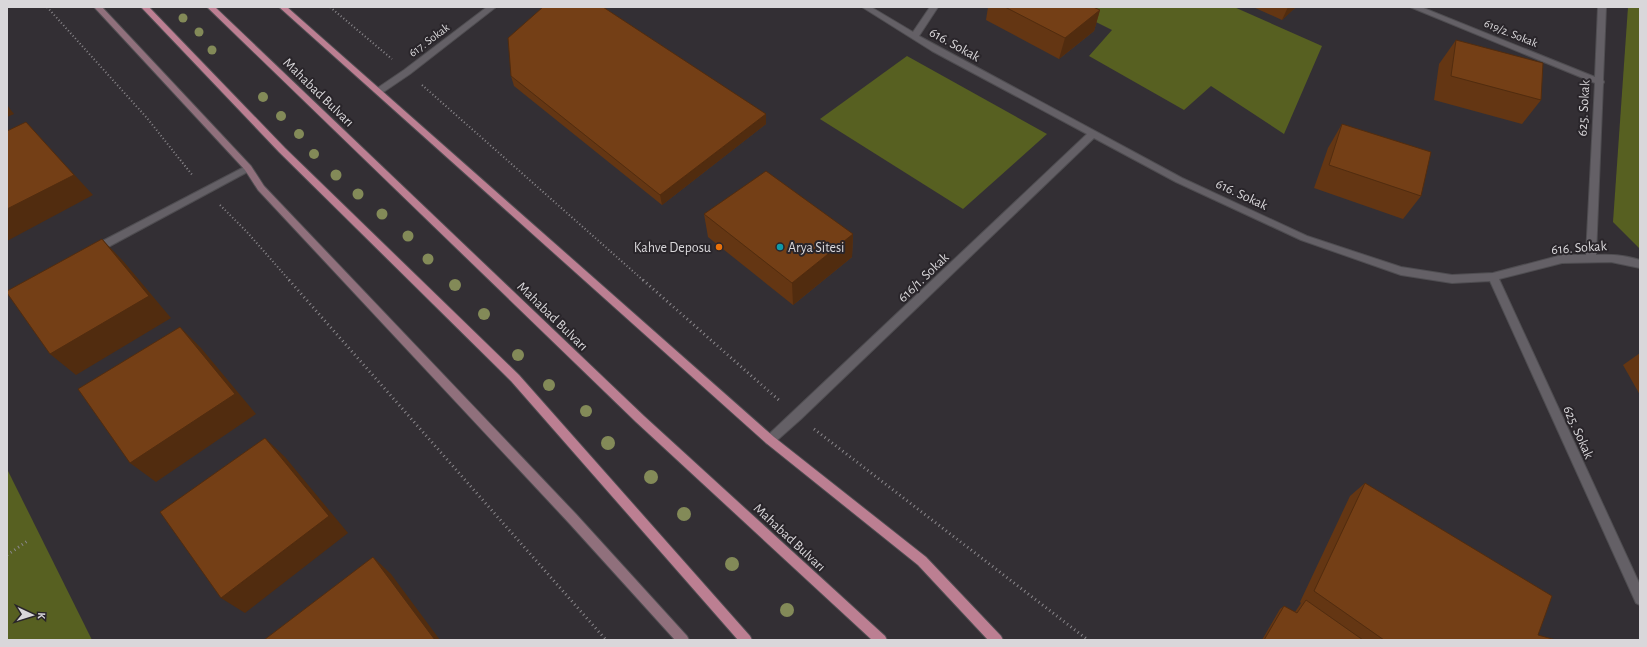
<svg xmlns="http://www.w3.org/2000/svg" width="1647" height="647" viewBox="0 0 1647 647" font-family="'Alegreya Sans',sans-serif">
	<rect width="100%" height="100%" fill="#332f34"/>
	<g fill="#576021">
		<polygon points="1066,7 1234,7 1322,46 1284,134 1211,86 1184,110 1089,56 1112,30"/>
		<polygon points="1628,7 1640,7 1640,249 1613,222"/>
		<polygon points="907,56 1047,134 963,209 820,119"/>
		<polygon points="7,469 92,640 7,640"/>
	</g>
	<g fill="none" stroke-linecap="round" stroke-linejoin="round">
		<defs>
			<g id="street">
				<polygon points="487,7 496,7 410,74 382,93 376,93 376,89 404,70"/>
				<path d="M862 7H871L913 32 930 7H938L919 36 1182 178 1307 236 1401 267 1452 275 1493 273 1562 255H1586L1595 83 1410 7H1421L1595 77 1598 7H1606L1603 80 1604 82 1603 84 1596 255C1611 254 1625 255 1640 260V268L1611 262 1562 263 1499 279 1640 585V605L1636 603 1490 281 1452 283 1401 275 1301 240 1176 182 1094 138 801 419 774 443 770 445 766 443 765 440 766 437 1087 134 932 51Z"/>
				<polygon points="248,165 252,168 251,170 97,253 91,253 89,250 91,247"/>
			</g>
			<polygon id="secondary" points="94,7 102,7 251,166 264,186 576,514 687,636 689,640 675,640 568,522 258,190 245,170"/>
			<g id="primary">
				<polygon points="141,7 149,7 285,148 519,375 750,636 752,640 738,640 511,381 279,152"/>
				<polygon points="207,7 215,7 644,416 885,636 887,640 872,640 636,422"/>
				<polygon points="279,7 287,7 774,437 926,557 1001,636 1003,640 988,640 918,565 766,443"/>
			</g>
		</defs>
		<use href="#street" stroke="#4f4d51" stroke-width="2"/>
		<use href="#secondary" stroke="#4f4d51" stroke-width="2"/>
		<use href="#primary" stroke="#4f4d51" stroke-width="2"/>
		<g stroke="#8b888c" stroke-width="2" stroke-dasharray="1 2.5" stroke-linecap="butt">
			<polyline points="47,7 147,118 193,176"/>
			<polyline points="330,7 392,59"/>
			<polyline points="422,85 644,281"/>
			<polyline points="220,205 247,232 290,281"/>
		</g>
		<g stroke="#8b888c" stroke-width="3" stroke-dasharray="1 3.5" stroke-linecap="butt">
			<polyline points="289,280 606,640"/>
			<polyline points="643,280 781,402"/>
			<polyline points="814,429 1088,640"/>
			<polyline points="7,555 29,540"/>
		</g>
		<use href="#street" fill="#646066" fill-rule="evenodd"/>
		<use href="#secondary" fill="#90707c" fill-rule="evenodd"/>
		<use href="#primary" fill="#bc7f92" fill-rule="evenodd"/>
	</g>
	<g fill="#838a58">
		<circle cx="183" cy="18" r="4.5"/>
		<circle cx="199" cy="32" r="4.5"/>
		<circle cx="212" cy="50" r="4.5"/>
		<circle cx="263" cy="97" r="5"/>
		<circle cx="281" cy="116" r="5"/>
		<circle cx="299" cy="134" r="5"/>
		<circle cx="314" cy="154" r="5"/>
		<circle cx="336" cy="175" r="5.5"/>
		<circle cx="358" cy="194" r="5.5"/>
		<circle cx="382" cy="214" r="5.5"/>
		<circle cx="408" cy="236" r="5.5"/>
		<circle cx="428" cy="259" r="5.5"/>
		<circle cx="455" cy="285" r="6"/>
		<circle cx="484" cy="314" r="6"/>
		<circle cx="518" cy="355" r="6"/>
		<circle cx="549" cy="385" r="6"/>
		<circle cx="586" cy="411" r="6"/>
		<circle cx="608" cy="443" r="7"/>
		<circle cx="651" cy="477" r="7"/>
		<circle cx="684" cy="514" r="7"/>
		<circle cx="732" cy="564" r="7"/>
		<circle cx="787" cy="610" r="7"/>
	</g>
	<g fill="#643613">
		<polygon points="988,7 1093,7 1100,10 1094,31 1059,59 986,20"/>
		<polygon points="1253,7 1296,7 1282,20"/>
		<polygon points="1456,40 1541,100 1522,124 1434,100 1439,64"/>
		<polygon points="511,76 766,114 766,124 662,205 514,86"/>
		<polygon points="1342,124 1421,196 1403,219 1314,188 1328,148"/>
		<polygon points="704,214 853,234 852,257 793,305 708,237"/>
		<polygon points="1640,353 1640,395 1623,365"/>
		<polygon points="1365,483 1538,635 1556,640 1262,640 1280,609 1284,606 1295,612 1301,603 1300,602 1350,496"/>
	</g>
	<g fill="#512c0f">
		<polygon points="1288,7 1296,7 1282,20"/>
		<polygon points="1100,10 1094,31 1059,59 1065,38"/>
		<polygon points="7,105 14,114 7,117"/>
		<polygon points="766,114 766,124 662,205 660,195"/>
		<polygon points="26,122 93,195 7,241 7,209"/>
		<polygon points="853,234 852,257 793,305 792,283"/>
		<polygon points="102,239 124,262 171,318 76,375 50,354"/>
		<polygon points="180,327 201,348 256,414 156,482 130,463"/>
		<polygon points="265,438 285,457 348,533 245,613 221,598"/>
		<polygon points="373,557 391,574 440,640 435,640"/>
	</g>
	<g fill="#743f16" stroke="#512c0f">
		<polygon points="543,7 603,7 766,114 660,195 511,76 508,38"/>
		<polygon points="1005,7 1093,7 1100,10 1065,38"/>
		<polygon points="1456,40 1543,63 1541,100 1451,76"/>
		<polygon points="26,122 74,175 7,209 7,131"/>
		<polygon points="1342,124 1431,152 1421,196 1329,165"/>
		<polygon points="766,171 853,234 792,283 704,214"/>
		<polygon points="102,239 149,296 50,354 7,293 7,291"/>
		<polygon points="180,327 235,394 130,463 78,389"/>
		<polygon points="265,438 329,516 221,598 160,512"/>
		<polygon points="1365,483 1552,596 1538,635 1556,640 1384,640 1314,591"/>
		<polygon points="373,557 435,640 264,640"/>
		<polygon points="1306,600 1363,640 1264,640 1284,606 1297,613"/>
	</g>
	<circle fill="#e8710a" stroke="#29252a" stroke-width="1.5" cx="719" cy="247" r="4"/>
	<circle fill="#0f9aa8" stroke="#29252a" stroke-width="1.5" cx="780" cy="247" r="4"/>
	<g text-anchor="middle" stroke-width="4" stroke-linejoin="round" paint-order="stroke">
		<g font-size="12" fill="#d9d7da" stroke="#29252a">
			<text transform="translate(1511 33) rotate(22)" y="4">619/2. Sokak</text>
			<text transform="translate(429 40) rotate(-37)" y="4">617. Sokak</text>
		</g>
		<g font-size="14" fill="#d9d7da" stroke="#29252a">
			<text transform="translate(955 44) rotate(29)" y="5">616. Sokak</text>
			<text transform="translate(319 92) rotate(44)" y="5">Mahabad Bulvarı</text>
			<text transform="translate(1583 108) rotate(-87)" y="5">625. Sokak</text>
			<text transform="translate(1242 194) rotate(25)" y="5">616. Sokak</text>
			<text transform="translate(1579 247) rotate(-4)" y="5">616. Sokak</text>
			<text transform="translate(923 277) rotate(-44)" y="5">616/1. Sokak</text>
			<text transform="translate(553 316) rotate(44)" y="5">Mahabad Bulvarı</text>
			<text transform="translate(1579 432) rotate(66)" y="5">625. Sokak</text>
			<text transform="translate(790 537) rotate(43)" y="5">Mahabad Bulvarı</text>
		</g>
		<g font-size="14" fill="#d9d7da" stroke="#29252a" text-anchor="end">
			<text x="711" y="252">Kahve Deposu</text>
			<text x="788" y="252" text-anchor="start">Arya Sitesi</text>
		</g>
	</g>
	<rect width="1647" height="647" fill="none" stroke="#d9d7da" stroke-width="16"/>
	<g transform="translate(32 615) rotate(94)" stroke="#29252a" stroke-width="3" paint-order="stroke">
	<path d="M0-3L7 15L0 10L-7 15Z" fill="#d9d7da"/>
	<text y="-6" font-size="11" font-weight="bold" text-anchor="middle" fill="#d9d7da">K</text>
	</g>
</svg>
